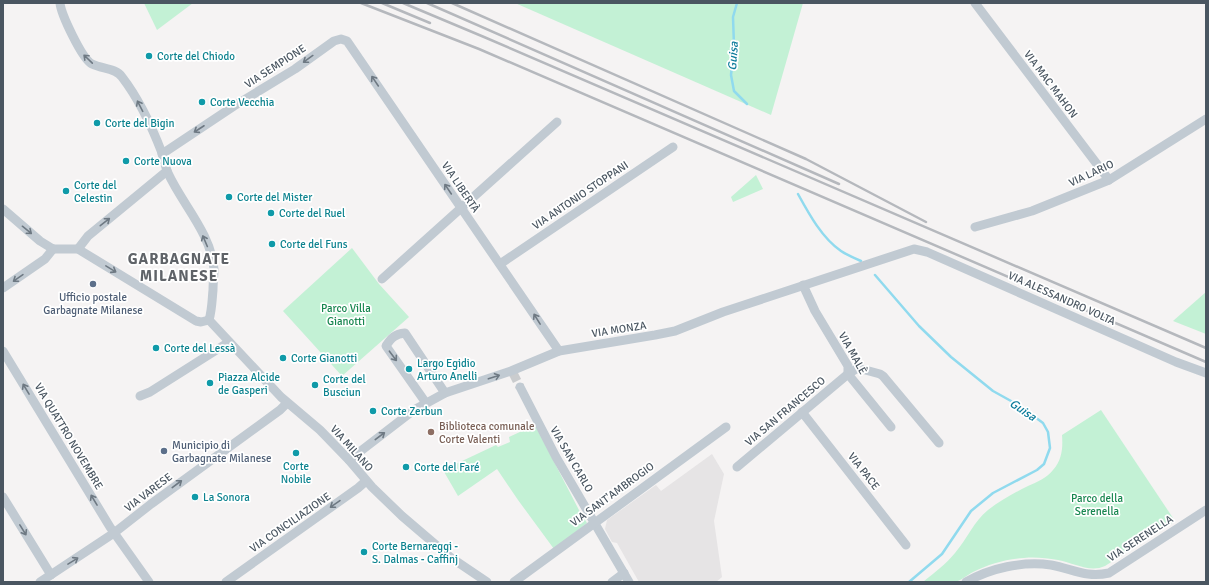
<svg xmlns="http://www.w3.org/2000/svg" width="1209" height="585" viewBox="0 0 1209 585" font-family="Signika,sans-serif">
	<rect width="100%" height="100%" fill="#f5f3f3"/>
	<polygon fill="#e6e4e5" points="712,454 724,474 714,521 722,577 716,582 639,582 617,543 612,542 605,529 607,520 656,485 661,491"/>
	<g fill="#c3f1d5">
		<polygon points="144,3 193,3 157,30"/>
		<polygon points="515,3 803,3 771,115"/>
		<polygon points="756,175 763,189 733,202 731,197"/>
		<polygon points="352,248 379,284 409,317 342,376 283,311"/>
		<polygon points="1206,292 1206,334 1173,321"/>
		<path d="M1101 410 1175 521 1105 566C1090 573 1074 563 1058 560 1046 558 1035 557 1024 558 1006 559 989 564 973 572 967 575 961 581 954 582 945 584 933 582 923 582 934 573 946 564 955 553 967 539 974 521 988 510 1001 500 1014 493 1028 486 1037 482 1047 478 1053 470 1062 460 1063 448 1062 435Z"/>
		<polygon points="535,425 580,512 587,523 554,549 518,500 497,469 458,496 443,470 496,445 498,447 510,442 509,437"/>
	</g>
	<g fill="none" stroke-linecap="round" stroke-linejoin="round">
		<g stroke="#90daee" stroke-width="2.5">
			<polyline points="737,3 733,17 734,46 731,75 734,91 747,104"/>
			<path d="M798 194C809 214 822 238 841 251 847 255 854 258 861 261"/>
			<polyline points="875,275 919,326 951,357 993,391 1020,406 1043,423 1048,432 1050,448 1044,464 1037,470 993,493 971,511 942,554 909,582"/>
		</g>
		<polyline stroke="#caccce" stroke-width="9" stroke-dasharray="9 4.5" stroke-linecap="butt" points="513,373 520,387"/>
		<g stroke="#c1cad2" stroke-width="9">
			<path d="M60 3C61 14 82 59 92 64 102 69 116 68 122 77 139 99 152 127 162 153 164 159 165 166 168 173 182 204 211 233 214 269 214 275 213 283 213 290 212 300 212 310 209 320"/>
			<polyline points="975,3 1109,180"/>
			<polyline points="162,154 234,106 295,69 334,41 341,39 347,41 559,351"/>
			<polyline points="3,209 40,241 53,249"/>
			<polyline points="975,227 1032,211 1109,180 1206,119"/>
			<polyline points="53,249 78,249 196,321 201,322 209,320"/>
			<polyline points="78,249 88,236 167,171"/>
			<polyline points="500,264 673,147"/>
			<polyline points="382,279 557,122"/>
			<polyline points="803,285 815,311 848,366 848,374 891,427"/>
			<polyline points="3,288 45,259 53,249"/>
			<polyline points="209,320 281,397 320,430 349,460 372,487 402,516 450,557 487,582"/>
			<polyline points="3,351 110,527 149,582"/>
			<polyline points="520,387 556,457 629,582"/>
			<polyline points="140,396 150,392 229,342"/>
			<path d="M426 403 386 346C391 338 395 334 405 333L445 393"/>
			<polyline points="802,412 906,545"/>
			<polyline points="349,460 414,410 445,393 511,371 559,351 655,335 675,331 723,312 914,249 927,252 1176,362 1206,373"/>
			<polyline points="737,467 848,374 858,368 880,374 883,376 939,443"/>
			<polyline points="3,497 51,575"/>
			<polyline points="40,582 114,533 151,504 280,410 287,403"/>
			<polyline points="226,582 358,488 366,481"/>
			<polyline points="514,582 726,427"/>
			<polyline points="612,582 624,573"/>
			<path d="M966 582C991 568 1022 561 1051 565 1073 569 1086 578 1109 573L1206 510"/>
		</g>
		<g stroke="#b5b8bd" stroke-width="2.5">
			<polyline points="361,3 479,49 1206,362"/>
			<polyline points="382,3 430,23"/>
			<polyline points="403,3 484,37 1206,348"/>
			<polyline points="427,3 839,184"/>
			<polyline points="452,3 806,159 926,222"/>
		</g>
	</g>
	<defs><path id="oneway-shaft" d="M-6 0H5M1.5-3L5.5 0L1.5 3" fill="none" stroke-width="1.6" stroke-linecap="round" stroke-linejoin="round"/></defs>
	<g stroke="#6e7983">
		<use href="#oneway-shaft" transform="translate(88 59) rotate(-136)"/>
		<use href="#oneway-shaft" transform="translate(308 59) rotate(144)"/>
		<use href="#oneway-shaft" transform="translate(375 81) rotate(-124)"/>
		<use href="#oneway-shaft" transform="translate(140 106) rotate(-117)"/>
		<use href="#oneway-shaft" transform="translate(199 129) rotate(147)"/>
		<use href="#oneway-shaft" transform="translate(448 189) rotate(-124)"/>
		<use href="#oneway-shaft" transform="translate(105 222) rotate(-38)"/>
		<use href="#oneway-shaft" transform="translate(27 230) rotate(39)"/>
		<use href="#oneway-shaft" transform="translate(205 241) rotate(-113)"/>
		<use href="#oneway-shaft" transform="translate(111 269) rotate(31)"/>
		<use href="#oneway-shaft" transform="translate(18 278) rotate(145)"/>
		<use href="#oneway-shaft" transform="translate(537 319) rotate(-122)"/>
		<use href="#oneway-shaft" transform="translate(393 356) rotate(53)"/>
		<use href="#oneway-shaft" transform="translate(494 377) rotate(-18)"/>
		<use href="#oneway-shaft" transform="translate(26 389) rotate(-121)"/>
		<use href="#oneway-shaft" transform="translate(380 436) rotate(-37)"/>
		<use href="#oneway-shaft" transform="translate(177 484) rotate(-37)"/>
		<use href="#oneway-shaft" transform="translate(94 500) rotate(-121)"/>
		<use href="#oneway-shaft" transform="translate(335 504) rotate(145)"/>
		<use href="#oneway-shaft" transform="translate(23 530) rotate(58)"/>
		<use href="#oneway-shaft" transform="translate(73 561) rotate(-32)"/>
	</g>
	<g fill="#0f9aa8" stroke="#fff" stroke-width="1.5">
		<circle cx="149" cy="56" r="4"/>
		<circle cx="202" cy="102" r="4"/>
		<circle cx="97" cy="123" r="4"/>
		<circle cx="126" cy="161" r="4"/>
		<circle cx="66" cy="191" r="4"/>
		<circle cx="229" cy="197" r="4"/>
		<circle cx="271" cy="213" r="4"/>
		<circle cx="272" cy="244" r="4"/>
		<circle cx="156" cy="348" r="4"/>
		<circle cx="283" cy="358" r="4"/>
		<circle cx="409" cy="369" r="4"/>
		<circle cx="210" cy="383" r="4"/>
		<circle cx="315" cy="385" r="4"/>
		<circle cx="373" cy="411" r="4"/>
		<circle cx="296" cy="453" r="4"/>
		<circle cx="406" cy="467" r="4"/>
		<circle cx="195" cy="497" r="4"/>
		<circle cx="364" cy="552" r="4"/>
	</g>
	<g fill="#5c6f8a" stroke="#fff" stroke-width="1.5">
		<circle cx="93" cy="284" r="4"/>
		<circle cx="164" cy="451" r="4"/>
	</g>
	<circle fill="#8d6e63" stroke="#fff" stroke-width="1.5" cx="431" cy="432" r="4"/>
	<g text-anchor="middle" stroke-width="3.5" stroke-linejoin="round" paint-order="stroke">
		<g font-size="11" fill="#0d838f" stroke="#fff" text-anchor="start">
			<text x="157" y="60">Corte del Chiodo</text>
			<text x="210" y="106">Corte Vecchia</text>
			<text x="105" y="127">Corte del Bigin</text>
			<text x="134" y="165">Corte Nuova</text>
			<text x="74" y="189">Corte del<tspan x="74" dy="13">Celestin</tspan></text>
			<text x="237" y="201">Corte del Mister</text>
			<text x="279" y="217">Corte del Ruel</text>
			<text x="280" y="248">Corte del Funs</text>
			<text x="164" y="352">Corte del Lessà</text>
			<text x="291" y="362">Corte Gianotti</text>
			<text x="417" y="367">Largo Egidio<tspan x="417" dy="13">Arturo Anelli</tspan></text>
			<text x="218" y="381">Piazza Alcide<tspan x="218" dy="13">de Gasperi</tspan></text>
			<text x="323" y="383">Corte del<tspan x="323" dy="13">Busciun</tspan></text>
			<text x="381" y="415">Corte Zerbun</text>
			<text x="296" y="470" text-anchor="middle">Corte<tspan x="296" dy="13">Nobile</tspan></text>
			<text x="414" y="471">Corte del Faré</text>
			<text x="203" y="501">La Sonora</text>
			<text x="372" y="550">Corte Bernareggi -<tspan x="372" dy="13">S. Dalmas - Caffinj</tspan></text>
		</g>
		<g font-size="11" fill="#4a5661" stroke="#fff">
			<text transform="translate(275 66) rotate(-33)" y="4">VIA SEMPIONE</text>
			<text transform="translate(1051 84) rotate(53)" y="4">VIA MAC MAHON</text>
			<text transform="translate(1091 173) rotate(-25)" y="4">VIA LARIO</text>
			<text transform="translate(461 187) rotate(56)" y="4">VIA LIBERTÀ</text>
			<text transform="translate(580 195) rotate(-34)" y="4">VIA ANTONIO STOPPANI</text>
			<text transform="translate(1062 298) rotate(24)" y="4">VIA ALESSANDRO VOLTA</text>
			<text transform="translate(619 329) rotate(-9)" y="4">VIA MONZA</text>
			<text transform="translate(853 353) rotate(61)" y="4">VIA MALÈ</text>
			<text transform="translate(785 411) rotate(-40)" y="4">VIA SAN FRANCESCO</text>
			<text transform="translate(69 436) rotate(59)" y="4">VIA QUATTRO NOVEMBRE</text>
			<text transform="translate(352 448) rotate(48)" y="4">VIA MILANO</text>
			<text transform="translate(572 459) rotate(60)" y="4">VIA SAN CARLO</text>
			<text transform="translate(864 471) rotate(52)" y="4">VIA PACE</text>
			<text transform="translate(148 492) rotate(-37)" y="4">VIA VARESE</text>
			<text transform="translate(612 494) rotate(-36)" y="4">VIA SANT'AMBROGIO</text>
			<text transform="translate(290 522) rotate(-35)" y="4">VIA CONCILIAZIONE</text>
			<text transform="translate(1140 538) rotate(-33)" y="4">VIA SERENELLA</text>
		</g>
		<g font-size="11" fill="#4e5e75" stroke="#fff">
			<text x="93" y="301">Ufficio postale<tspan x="93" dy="13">Garbagnate Milanese</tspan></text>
			<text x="172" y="449" text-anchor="start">Municipio di<tspan x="172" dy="13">Garbagnate Milanese</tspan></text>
		</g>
		<g font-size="11" fill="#17864f" stroke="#fff">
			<text x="346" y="312">Parco Villa<tspan x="346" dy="13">Gianotti</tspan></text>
			<text x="1097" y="502">Parco della<tspan x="1097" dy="13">Serenella</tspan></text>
		</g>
		<g font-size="11" fill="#785e54" stroke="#fff" text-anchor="start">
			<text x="439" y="430">Biblioteca comunale<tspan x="439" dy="13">Corte Valenti</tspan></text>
		</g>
		<g font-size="12" font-style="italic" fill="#0c7c9b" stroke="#fff">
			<text transform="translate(733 56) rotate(-86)" y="4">Guisa</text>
			<text transform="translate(1023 410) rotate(34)" y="4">Guisa</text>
		</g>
		<g font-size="15" font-weight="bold" letter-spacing="1" fill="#5f6368" stroke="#fff">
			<text x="179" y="264">GARBAGNATE<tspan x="179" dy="17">MILANESE</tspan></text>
		</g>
	</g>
	<rect width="1209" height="585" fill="none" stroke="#4a5661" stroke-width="8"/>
</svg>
